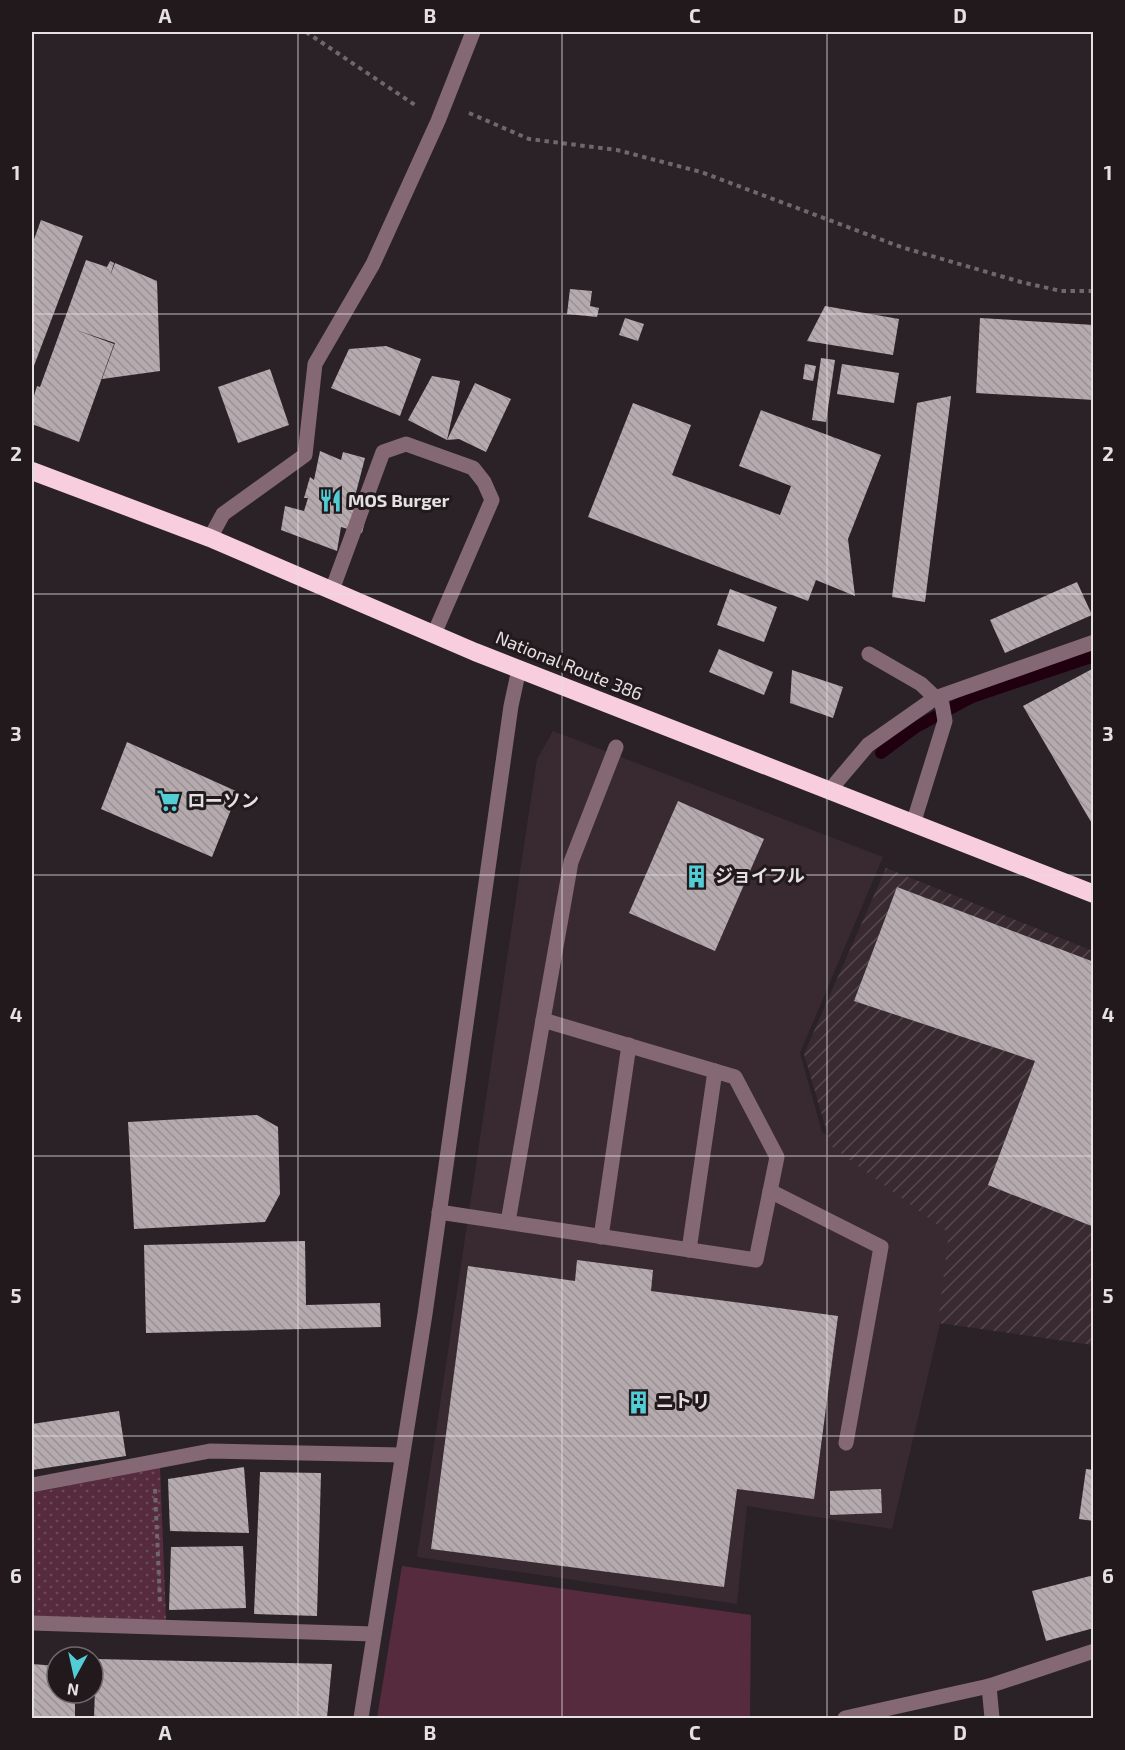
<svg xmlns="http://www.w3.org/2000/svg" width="1125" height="1750" viewBox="0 0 1125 1750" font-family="'Exo 2','Noto Sans JP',sans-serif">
	<defs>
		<pattern id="industrial-furrows" width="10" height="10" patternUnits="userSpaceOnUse" patternTransform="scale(1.5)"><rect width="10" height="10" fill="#382a30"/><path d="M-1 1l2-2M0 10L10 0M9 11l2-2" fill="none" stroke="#55494e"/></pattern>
		<pattern id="park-dots" width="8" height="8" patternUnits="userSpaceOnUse" patternTransform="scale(1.5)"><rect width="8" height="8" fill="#562b3e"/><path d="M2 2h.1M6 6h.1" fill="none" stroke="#6e495a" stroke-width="1.8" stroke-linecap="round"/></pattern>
		<pattern id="building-back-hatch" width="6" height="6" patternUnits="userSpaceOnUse" patternTransform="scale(1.5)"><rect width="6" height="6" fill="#b5abaf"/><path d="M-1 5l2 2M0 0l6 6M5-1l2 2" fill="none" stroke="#999194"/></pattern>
	</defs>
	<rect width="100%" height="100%" fill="#2a2226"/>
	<polygon fill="#382a30" points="553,731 883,857 800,1053 822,1132 963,1226 892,1529 747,1506 737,1604 417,1557 537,759"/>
	<polygon fill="url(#industrial-furrows)" points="886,868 1093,951 1093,1345 938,1323 949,1233 831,1146 804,1054"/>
	<polygon fill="#562b3e" points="402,1566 751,1615 750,1718 377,1718"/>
	<polygon fill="url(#park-dots)" points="160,1467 166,1620 32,1616 32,1493"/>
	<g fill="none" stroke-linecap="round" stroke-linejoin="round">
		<polyline stroke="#20000f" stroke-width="12" points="881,753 916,727 972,697 1094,656"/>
	</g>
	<g fill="url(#building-back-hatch)">
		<polygon points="41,220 83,236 32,371 32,245"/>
		<polygon points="86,260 107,267 110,261 114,263 110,276 115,263 157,281 160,371 102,379 115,343 76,330 114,344 79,442 32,424 32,402 37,386 40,387"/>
		<polygon points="570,289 592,291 590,306 599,308 597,317 567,314"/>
		<polygon points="825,306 899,319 893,355 807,341"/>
		<polygon points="625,318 644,324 638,341 619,335"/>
		<polygon points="980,318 1094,325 1094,400 976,393"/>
		<polygon points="386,346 421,359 400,416 331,388 349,349"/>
		<polygon points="821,358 835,360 826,422 812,420"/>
		<polygon points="805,364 816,366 813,381 803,379"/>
		<polygon points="842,364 899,373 894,403 837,394"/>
		<polygon points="270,369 289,425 238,443 218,387"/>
		<polygon points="432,376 460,381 447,440 408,420"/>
		<polygon points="475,383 511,399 486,452 459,439 447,440"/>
		<polygon points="951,396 925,602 892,597 917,403"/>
		<polygon points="633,403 691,425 672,475 780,515 791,486 739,466 761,410 881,455 848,539 855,596 816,580 808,601 588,517"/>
		<polygon points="320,451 341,460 343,452 365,458 353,504 368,509 362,533 341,527 337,551 281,530 285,506 304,511 308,498 304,498 310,477 314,480"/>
		<polygon points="1077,582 1092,615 1005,653 990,620"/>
		<polygon points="730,589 777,607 764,642 717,625"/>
		<polygon points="719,649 773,672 764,695 709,672"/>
		<polygon points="1094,668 1094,827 1023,706"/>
		<polygon points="792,670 843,687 833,718 790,703"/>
		<polygon points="127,742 238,792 212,857 101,809"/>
		<polygon points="678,801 764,839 715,951 629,913"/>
		<polygon points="897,887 1094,962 1094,1227 988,1185 1035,1061 854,1001"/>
		<polygon points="257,1115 278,1127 280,1194 265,1222 134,1229 128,1122"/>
		<polygon points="305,1241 306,1305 380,1303 381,1327 146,1333 144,1245"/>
		<polygon points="577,1260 653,1270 651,1291 838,1316 814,1499 737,1489 724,1587 431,1549 468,1266 575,1281"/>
		<polygon points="119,1411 126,1456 32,1470 32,1424"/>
		<polygon points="244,1467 249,1533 170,1531 168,1479"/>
		<polygon points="1086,1469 1094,1470 1094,1521 1079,1519"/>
		<polygon points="260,1472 321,1473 317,1616 254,1614"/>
		<polygon points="881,1489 882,1513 830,1515 830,1491"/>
		<polygon points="243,1546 246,1608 169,1610 171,1547"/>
		<polygon points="1094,1575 1094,1628 1046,1641 1032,1591"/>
		<polygon points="96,1659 332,1664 327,1718 94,1718"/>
		<polygon points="32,1664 57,1666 57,1693 75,1693 75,1718 32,1718"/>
	</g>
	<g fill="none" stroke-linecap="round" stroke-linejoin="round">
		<g stroke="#6f686b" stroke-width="4" stroke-dasharray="4.5 4.5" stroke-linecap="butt">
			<polyline points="306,32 415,105"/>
			<polyline points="469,113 529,139 617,150 701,172 901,247 1021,282 1061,291 1094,291"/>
			<polyline points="155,1489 160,1602"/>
		</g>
		<g stroke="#846873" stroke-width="15">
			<polyline points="210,538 223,514 305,455 315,364 373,264 438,121 473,32"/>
			<polyline points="332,590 383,452 406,444 473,468 484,482 492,500 434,634"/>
			<polyline points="869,654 921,684 942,704 945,721 913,824"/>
			<polyline points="829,791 868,745 935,698 1094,642"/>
			<polyline points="543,1020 571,862 616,747"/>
			<polyline points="770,1191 881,1247 846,1443"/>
			<polyline points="439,1212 756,1260 777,1157 735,1077 543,1020 508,1222"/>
			<polyline points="601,1237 629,1045"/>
			<polyline points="689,1250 715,1071"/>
			<polyline points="32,1485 210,1451 402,1455"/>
			<polyline points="32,1623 374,1634"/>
			<polyline points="989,1686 992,1718"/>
			<polyline points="361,1718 425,1314 511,706 519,669"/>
			<polyline points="845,1718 989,1686 1094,1651"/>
		</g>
		<polyline stroke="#f8cedf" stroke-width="18" points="32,471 210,538 475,652 1094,894"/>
	</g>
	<path fill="none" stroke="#e5e0e2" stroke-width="1.5" stroke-opacity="0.55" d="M298 32V1718M562 32V1718M827 32V1718M32 314H1094M32 594H1094M32 875H1094M32 1156H1094M32 1436H1094"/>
	<defs>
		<symbol id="restaurant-bare" viewBox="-9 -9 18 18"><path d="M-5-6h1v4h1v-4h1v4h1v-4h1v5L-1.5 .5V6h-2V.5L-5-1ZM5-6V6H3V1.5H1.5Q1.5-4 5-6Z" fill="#52ccd5" stroke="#21191c" stroke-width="2.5" paint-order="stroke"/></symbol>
		<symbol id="supermarket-bare" viewBox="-9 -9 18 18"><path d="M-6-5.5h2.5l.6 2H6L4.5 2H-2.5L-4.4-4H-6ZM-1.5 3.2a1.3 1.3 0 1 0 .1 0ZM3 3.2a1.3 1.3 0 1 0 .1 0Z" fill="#52ccd5" stroke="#21191c" stroke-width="2.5" paint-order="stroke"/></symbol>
		<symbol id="building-bare" viewBox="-9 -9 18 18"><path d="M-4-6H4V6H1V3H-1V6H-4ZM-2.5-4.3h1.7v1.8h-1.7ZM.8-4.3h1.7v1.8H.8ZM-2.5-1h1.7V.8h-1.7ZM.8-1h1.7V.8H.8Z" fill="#52ccd5" stroke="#21191c" stroke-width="2.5" paint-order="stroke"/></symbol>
	</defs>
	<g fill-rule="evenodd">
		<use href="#restaurant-bare" x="314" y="484" width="33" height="33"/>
		<use href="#supermarket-bare" x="152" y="784" width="33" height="33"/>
		<use href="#building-bare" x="680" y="860" width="33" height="33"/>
		<use href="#building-bare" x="622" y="1386" width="33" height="33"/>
	</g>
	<g text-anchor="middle" stroke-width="6" stroke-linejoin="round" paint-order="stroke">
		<g font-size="18" font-weight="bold" fill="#e5e0e2" stroke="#21191c" text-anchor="start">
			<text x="348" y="507">MOS Burger</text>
			<text x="187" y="807">ローソン</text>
			<text x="715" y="882">ジョイフル</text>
			<text x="656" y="1408">ニトリ</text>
		</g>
		<g font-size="18" fill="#e5e0e2" stroke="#21191c">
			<text transform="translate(569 666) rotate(22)" y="6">National Route 386</text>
		</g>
	</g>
	<rect width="1125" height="1750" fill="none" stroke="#21191c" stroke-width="66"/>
	<g transform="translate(75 1675) rotate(188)"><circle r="28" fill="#21191c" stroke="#6f696b" stroke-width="1.5"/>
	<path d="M0-4.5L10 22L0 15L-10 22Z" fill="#52ccd5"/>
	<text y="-9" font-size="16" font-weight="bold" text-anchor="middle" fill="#e5e0e2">N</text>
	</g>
	<rect x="33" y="33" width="1059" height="1684" fill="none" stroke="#e5e0e2" stroke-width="2"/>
	<g font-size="20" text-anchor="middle" font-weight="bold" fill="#e5e0e2">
		<text x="165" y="23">A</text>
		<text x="430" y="23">B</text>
		<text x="695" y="23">C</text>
		<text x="960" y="23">D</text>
		<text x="16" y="180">1</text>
		<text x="1108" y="180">1</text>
		<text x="16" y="461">2</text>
		<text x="1108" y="461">2</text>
		<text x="16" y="741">3</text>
		<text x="1108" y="741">3</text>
		<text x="16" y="1022">4</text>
		<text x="1108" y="1022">4</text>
		<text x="16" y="1303">5</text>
		<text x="1108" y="1303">5</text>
		<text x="16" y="1583">6</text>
		<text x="1108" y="1583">6</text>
		<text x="165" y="1740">A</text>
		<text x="430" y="1740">B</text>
		<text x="695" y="1740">C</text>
		<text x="960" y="1740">D</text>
	</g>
</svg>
